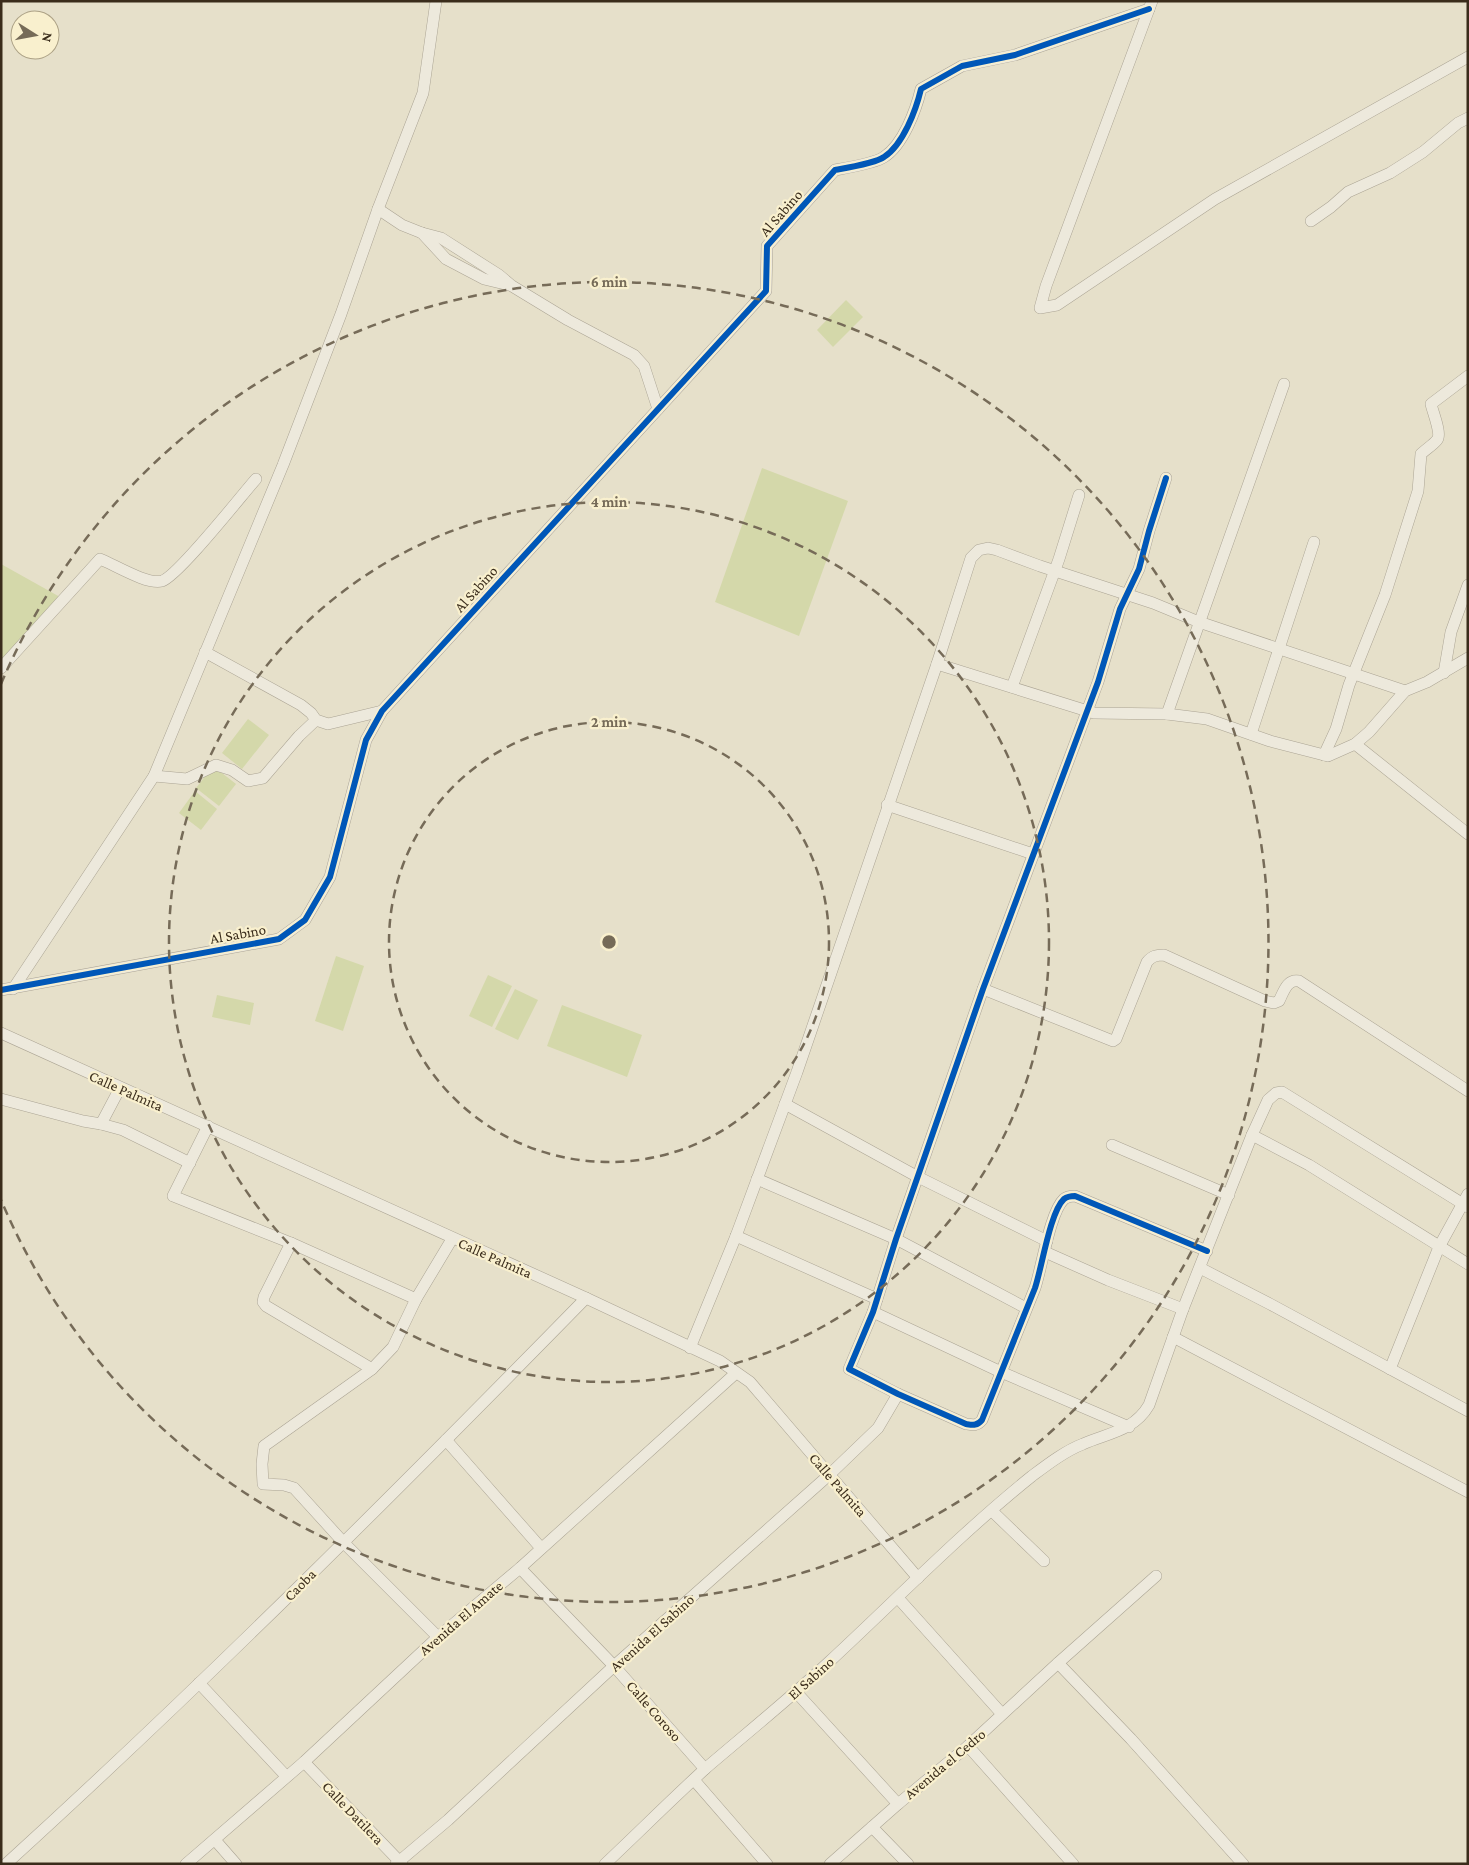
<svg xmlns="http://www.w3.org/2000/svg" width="1469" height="1865" viewBox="0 0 1469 1865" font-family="'Crimson Pro',serif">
	<rect width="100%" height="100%" fill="#e6e0ca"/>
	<g fill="#d4d8aa">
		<polygon points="846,300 863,317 833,347 817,330"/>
		<polygon points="762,468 848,501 799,636 715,602"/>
		<polygon points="1,564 60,597 1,664"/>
		<polygon points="248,719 269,735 242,769 222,753"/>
		<polygon points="213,766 236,784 219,806 196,788"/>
		<polygon points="195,791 217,809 201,830 179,813"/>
		<polygon points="336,956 364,966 343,1031 315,1021"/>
		<polygon points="488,975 512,986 492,1027 469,1016"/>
		<polygon points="515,989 538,1000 518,1040 495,1029"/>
		<polygon points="217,995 254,1003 250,1025 212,1017"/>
		<polygon points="562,1005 642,1035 627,1077 547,1046"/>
	</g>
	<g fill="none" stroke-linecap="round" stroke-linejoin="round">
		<defs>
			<g id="minor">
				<polyline points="1152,1 1046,286 1040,308 1057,305 1215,199 1468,57"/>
				<polyline points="378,209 402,225 422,233 441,238 499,275 512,286 568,320 634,355 644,366 658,409"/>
				<polyline points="1311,221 1331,207 1348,192 1390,173 1423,152 1458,123 1468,118"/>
				<polyline points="422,233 446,259 484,279 509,285"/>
				<path d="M1166 478 1149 531 1139 569 1120 609 1098 682 983 989 896 1239 873 1312 849 1369 898 1394 966 1424C973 1425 977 1426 982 1420L1035 1288C1042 1267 1050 1212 1064 1199 1068 1196 1071 1196 1075 1196L1207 1251"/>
				<polyline points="205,652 301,705 311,713 316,720 328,724 382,711"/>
				<polyline points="937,664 1094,713 1167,714 1207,719 1270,741 1328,756 1355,744 1369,732 1405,691 1427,682 1468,658"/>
				<path d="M1 668 100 559C115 565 147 585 162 581 178 576 241 496 256 479"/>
				<polyline points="1444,673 1451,632 1468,585"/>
				<polyline points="1012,687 1059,559 1079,495"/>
				<polyline points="1167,714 1284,384"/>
				<polyline points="1251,734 1314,542"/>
				<polyline points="1355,744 1468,834"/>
				<path d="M1324 755 1336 729 1349 685 1385 595 1418 491 1421 454C1426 449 1433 445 1437 440 1442 434 1433 413 1431 404L1468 376"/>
				<polyline points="154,776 187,779 216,765 232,770 248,781 263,778 299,736 316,720"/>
				<polyline points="887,805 1033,854"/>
				<polyline points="13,989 154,776 283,465 341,314 378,209 423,93 436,1"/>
				<path d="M983 989 1113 1041 1116 1039 1147 962C1152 956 1156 955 1164 955L1265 1001 1274 1003 1279 1001C1284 991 1287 979 1299 981L1468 1091"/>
				<path d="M1 990 279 939 305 920 330 877 366 740 382 711 766 291 767 246 835 170C846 168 876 163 884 157 903 145 916 110 921 89L962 66 1015 55 1149 9"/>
				<polyline points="1,1033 586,1298 720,1361 750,1382 918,1578"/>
				<polyline points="1,1099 83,1121 101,1124 120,1088"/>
				<polyline points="785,1104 918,1177 1047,1241"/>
				<polyline points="101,1124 123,1130 190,1163"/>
				<polyline points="208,1126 173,1196 291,1243 416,1299"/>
				<polyline points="1252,1135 1309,1165 1468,1264"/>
				<polyline points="1112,1145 1229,1195"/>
				<polyline points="757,1179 896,1239 1026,1308"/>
				<polyline points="736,1236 877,1299"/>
				<polyline points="291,1243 264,1297 263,1302 266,1306 372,1369"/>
				<polyline points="1045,1252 1108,1280 1183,1309"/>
				<polyline points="1200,1268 1270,1304 1468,1411"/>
				<polyline points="873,1312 1001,1372 1129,1427"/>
				<polyline points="1173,1337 1468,1492"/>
				<polyline points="690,1348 736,1236 797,1072 937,664 971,558 979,550 988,548 997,550 1040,566 1153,603 1199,622 1405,691"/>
				<polyline points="1390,1369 1439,1247 1468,1194"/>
				<polyline points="446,1440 541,1548"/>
				<polyline points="992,1511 1044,1561"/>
				<polyline points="520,1568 614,1666 705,1769"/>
				<polyline points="898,1598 1002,1714"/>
				<polyline points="438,1637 344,1543 294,1488 284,1485 263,1484 262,1464 264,1446 372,1369 393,1347 416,1299 452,1239"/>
				<polyline points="1058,1663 1131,1739 1243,1864"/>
				<polyline points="199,1683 286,1776"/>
				<polyline points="796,1692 898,1804"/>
				<polyline points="968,1746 1073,1864"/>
				<polyline points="304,1762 402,1864"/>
				<polyline points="694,1780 767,1864"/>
				<polyline points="872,1827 908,1864"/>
				<polyline points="215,1840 236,1864"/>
				<path d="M6 1864C206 1682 397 1491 586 1298"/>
				<polyline points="186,1864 304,1762 438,1637 520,1568 736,1373"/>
				<polyline points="396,1864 448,1820 614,1666 829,1475 878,1428 898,1394"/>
				<path d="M605 1864C639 1832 672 1799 706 1768 747 1733 789 1699 829 1662 896 1600 961 1533 1032 1476 1048 1464 1065 1451 1083 1444 1108 1433 1134 1431 1149 1405L1183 1309 1252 1135 1268 1100 1276 1093 1282 1092 1468 1207"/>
				<polyline points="830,1864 898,1804 968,1746 1058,1663 1156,1576"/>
			</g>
		</defs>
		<use href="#minor" stroke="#aba494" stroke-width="12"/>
		<use href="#minor" stroke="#ede9dc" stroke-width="11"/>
		<defs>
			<g id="cycleway">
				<path d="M1166 478 1149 531 1139 569 1120 609 1098 682 983 989 896 1239 873 1312 849 1369 898 1394 966 1424C973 1425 977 1426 982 1420L1035 1288C1042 1267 1050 1212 1064 1199 1068 1196 1071 1196 1075 1196L1207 1251"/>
				<path d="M1 990 279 939 305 920 330 877 366 740 382 711 766 291 767 246 835 170C846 168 876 163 884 157 903 145 916 110 921 89L962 66 1015 55 1149 9"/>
			</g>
		</defs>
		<use href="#cycleway" stroke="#f9f0ce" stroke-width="9"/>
		<use href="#cycleway" stroke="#0057b8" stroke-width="6"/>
	</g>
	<g fill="none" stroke="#766b58" stroke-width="2.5" stroke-dasharray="9 6">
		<circle cx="609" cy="942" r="220"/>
		<circle cx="609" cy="942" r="440"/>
		<path d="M1 684A660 660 0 1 1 1 1200"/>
	</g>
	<g text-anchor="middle" stroke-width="4.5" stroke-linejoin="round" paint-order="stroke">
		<g font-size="15" fill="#3a2c1b" stroke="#f9f0ce">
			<text transform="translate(781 213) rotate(-49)" y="5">Al Sabino</text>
			<text transform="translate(476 589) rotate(-48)" y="5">Al Sabino</text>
			<text transform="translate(238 934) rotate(-10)" y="5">Al Sabino</text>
			<text transform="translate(126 1091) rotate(24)" y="5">Calle Palmita</text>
			<text transform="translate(495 1258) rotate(24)" y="5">Calle Palmita</text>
			<text transform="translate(838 1485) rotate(49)" y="5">Calle Palmita</text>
			<text transform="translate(300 1585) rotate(-45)" y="5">Caoba</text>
			<text transform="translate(461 1618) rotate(-41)" y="5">Avenida El Amate</text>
			<text transform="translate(652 1633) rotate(-42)" y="5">Avenida El Sabino</text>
			<text transform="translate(811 1678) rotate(-42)" y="5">El Sabino</text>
			<text transform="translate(654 1711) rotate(49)" y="5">Calle Coroso</text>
			<text transform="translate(945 1764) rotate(-40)" y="5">Avenida el Cedro</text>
			<text transform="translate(353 1813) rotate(46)" y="5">Calle Datilera</text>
		</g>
	</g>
	<circle cx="609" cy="942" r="8" fill="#766b58" stroke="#f9f0ce" stroke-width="2.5"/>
	<g font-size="15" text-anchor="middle" font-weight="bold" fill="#766b58" stroke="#f9f0ce" stroke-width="4.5" stroke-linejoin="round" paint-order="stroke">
		<text x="609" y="287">6 min</text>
		<text x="609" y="507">4 min</text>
		<text x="609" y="727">2 min</text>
	</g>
	<rect width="1469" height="1865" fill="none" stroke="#3a2c1b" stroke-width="5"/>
	<g transform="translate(35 35) rotate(101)"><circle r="24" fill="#f9f0ce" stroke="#ada286"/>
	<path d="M0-4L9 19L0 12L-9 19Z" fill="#766b58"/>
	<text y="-8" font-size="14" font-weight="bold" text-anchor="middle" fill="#3a2c1b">N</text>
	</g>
</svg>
